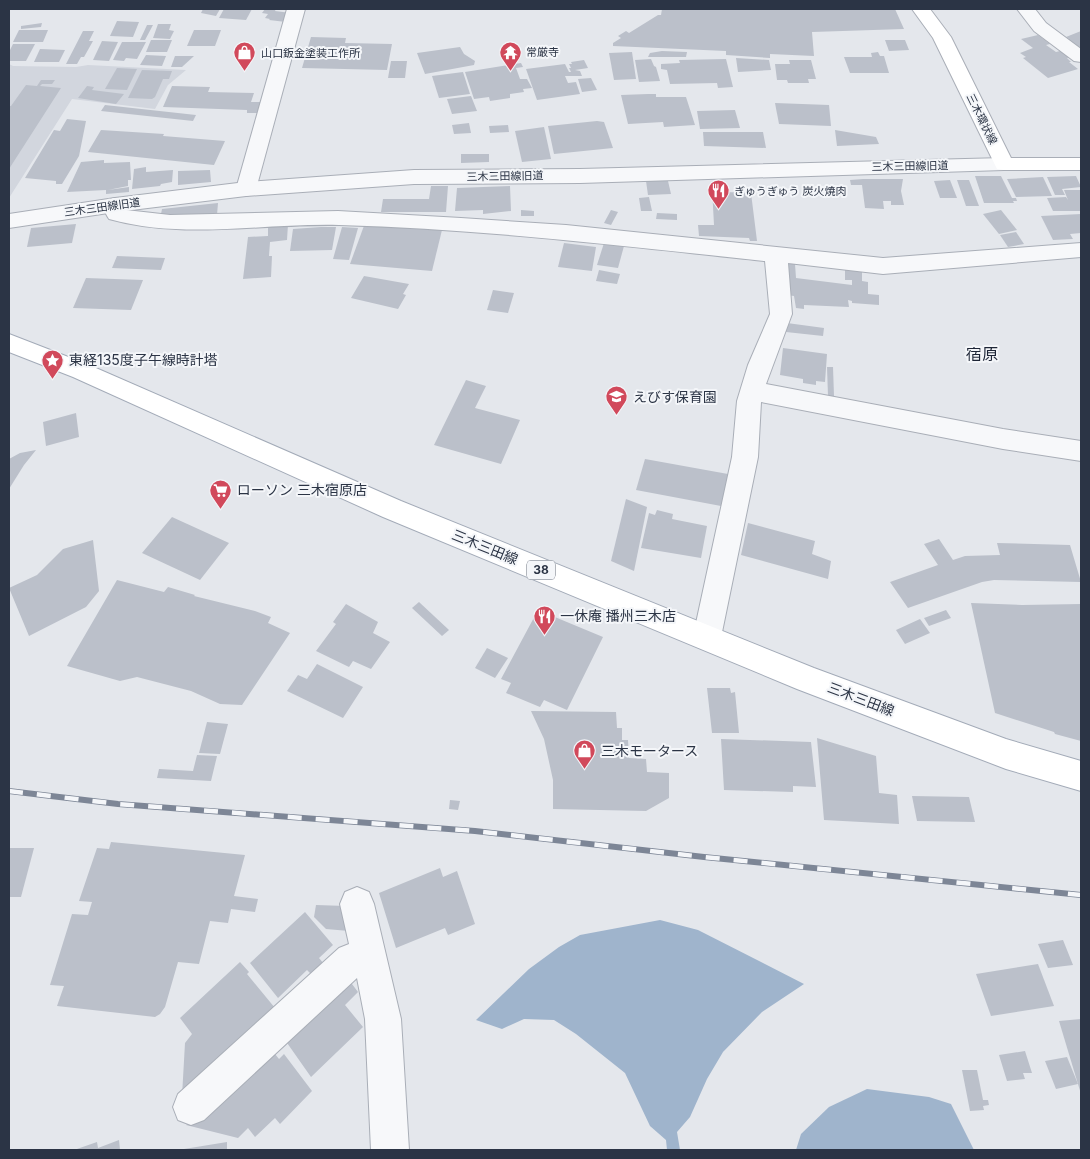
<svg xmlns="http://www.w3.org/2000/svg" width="1090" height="1159" viewBox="0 0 1090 1159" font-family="Inter,'Noto Sans JP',sans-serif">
	<rect width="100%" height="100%" fill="#e4e7ec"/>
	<polygon fill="#d2d6de" points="9,64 13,66 76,67 88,65 186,70 168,85 155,109 72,99 9,198"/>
	<g fill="#9fb4cc">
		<polygon points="660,920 698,930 804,984 762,1012 723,1052 707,1079 690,1117 677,1132 680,1150 667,1150 666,1140 650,1126 625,1073 576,1034 554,1020 524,1019 502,1029 476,1020 529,969 559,947 580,935"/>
		<polygon points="867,1089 929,1097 951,1104 974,1150 796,1150 801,1134 829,1107"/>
	</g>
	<g fill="#bbc0ca">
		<polygon points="203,9 220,9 216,16 201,13"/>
		<polygon points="224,9 252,9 246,20 219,18"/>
		<polygon points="265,9 276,9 275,11 291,13 286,22 269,20 270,19 265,18 268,14 262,13"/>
		<polygon points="662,9 895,9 904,29 812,32 814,56 770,54 770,58 726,55 726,51 613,46 613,43 621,38 618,36 626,31 629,33 658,15 661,15"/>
		<polygon points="117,21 139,22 133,37 110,36"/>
		<polygon points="42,23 41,27 21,29 21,26"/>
		<polygon points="158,24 171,24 169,30 174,31 170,39 153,38"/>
		<polygon points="147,25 153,25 145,40 140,40"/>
		<polygon points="19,30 48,30 43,42 13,42"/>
		<polygon points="194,30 221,30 215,46 187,46"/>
		<polygon points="83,31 94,31 89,41 93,41 84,57 81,57 77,64 66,64"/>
		<polygon points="1081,31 1081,50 1066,40 1069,39 1066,37"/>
		<polygon points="1038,35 1050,44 1046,45 1056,52 1060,51 1070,57 1067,58 1071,62 1069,62 1078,69 1048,78 1023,58 1026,57 1020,53 1033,48 1021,39"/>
		<polygon points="311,37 346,38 345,43 392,44 387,70 302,68"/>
		<polygon points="151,40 172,40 167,52 146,52"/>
		<polygon points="885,40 905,40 909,50 889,51"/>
		<polygon points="102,41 118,42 109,61 93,60"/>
		<polygon points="122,42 146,42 137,59 126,58 124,61 113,60"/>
		<polygon points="13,44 35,44 26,61 9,61 9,52"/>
		<polygon points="460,47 464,54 475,61 474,65 425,74 417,53"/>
		<polygon points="40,49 65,50 59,62 34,62"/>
		<polygon points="662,51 687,52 686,57 648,57 650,53"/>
		<polygon points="632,52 636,79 614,80 609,53"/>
		<polygon points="878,52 880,56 884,56 889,73 850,73 844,57 872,57 871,53"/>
		<polygon points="146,55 166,56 162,66 140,65"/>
		<polygon points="175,56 194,56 182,67 171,67"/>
		<polygon points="736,58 769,60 771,70 738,72"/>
		<polygon points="651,59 654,66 656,67 660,81 639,82 635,60"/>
		<polygon points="726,59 733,87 718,88 717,83 670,84 667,70 661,69 661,64 680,63 679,60"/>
		<polygon points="584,60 588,68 575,70 580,71 582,76 565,76 568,83 576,82 580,94 537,100 526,69 565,64 569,72 571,72 569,68 571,68 569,64 572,64 571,62"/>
		<polygon points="789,60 811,60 816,79 808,79 809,83 788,83 787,80 777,80 775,64 790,64"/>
		<polygon points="391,61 407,61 405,78 388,78"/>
		<polygon points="521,63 523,67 516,68 520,79 527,79 532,88 523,89 524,92 510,94 510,98 490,101 489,97 474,99 465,72"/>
		<polygon points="117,68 137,69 127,90 105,89"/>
		<polygon points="142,70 172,71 169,79 163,79 155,97 152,99 128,98"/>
		<polygon points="463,72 470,94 439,98 432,76"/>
		<polygon points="591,78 597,90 582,92 578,79"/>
		<polygon points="41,80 55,80 52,84 42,84 40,86 61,88 9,169 9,106 11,106 26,85 37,86"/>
		<polygon points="87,86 94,87 92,90 124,94 116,104 78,98"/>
		<polygon points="172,86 210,87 208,92 254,93 251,102 261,102 259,113 247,113 247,110 163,107"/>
		<polygon points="648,94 656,94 656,97 686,97 695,125 664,127 663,122 628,124 621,95"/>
		<polygon points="471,96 477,111 452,114 447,99"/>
		<polygon points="775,103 829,105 831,126 779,124"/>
		<polygon points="105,105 196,115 193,121 101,111"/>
		<polygon points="735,110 740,128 700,129 697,111"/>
		<polygon points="67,119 86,121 79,156 62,184 56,184 56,181 25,178 54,130 60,131"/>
		<polygon points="597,121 604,122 613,148 554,154 548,126"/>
		<polygon points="469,123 471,133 454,134 452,125"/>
		<polygon points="508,125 509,132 490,133 489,126"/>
		<polygon points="544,127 551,159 522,162 515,131"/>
		<polygon points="101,130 164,134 163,136 225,141 214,165 88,152"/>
		<polygon points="835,130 876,137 879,144 837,146"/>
		<polygon points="703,132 763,132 766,148 704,146"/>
		<polygon points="461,154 489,154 489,162 461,163"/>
		<polygon points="104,160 104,163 130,162 131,180 128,180 128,186 108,190 129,187 129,192 106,194 106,190 67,192 81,162"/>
		<polygon points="146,167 146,172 173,170 172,182 161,184 160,186 132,189 134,169"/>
		<polygon points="210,170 211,182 178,185 178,171"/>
		<polygon points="975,176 1001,176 1012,198 1016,198 1017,201 1013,201 1014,203 984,203"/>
		<polygon points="1076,176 1081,187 1062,189 1065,195 1055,195 1047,177"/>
		<polygon points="1043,177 1052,196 1016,197 1007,179"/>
		<polygon points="863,179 903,179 901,191 904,205 891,205 891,201 883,201 884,209 865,208 862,185 851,185 850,180"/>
		<polygon points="950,180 957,198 940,198 934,181"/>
		<polygon points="957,180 969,180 979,206 966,206"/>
		<polygon points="646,181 668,181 671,194 648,195"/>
		<polygon points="431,186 448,186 446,212 381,212 383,199 429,199"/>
		<polygon points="510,186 511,211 483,214 483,210 455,211 457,188"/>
		<polygon points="712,188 724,188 725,192 751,193 757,241 750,241 749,238 699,236 698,225 714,225"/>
		<polygon points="1064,190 1081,190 1081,211 1053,211 1047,198 1066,197 1068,200"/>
		<polygon points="649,197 652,211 641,211 639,198"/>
		<polygon points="218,203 217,215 161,214 162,209"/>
		<polygon points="521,210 534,211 534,216 521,216"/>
		<polygon points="611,210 618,212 611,225 604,223"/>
		<polygon points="1001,210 1017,230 999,234 983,214"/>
		<polygon points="657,213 677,214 677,220 656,219"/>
		<polygon points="1081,214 1081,233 1070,234 1073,239 1053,240 1041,216"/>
		<polygon points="365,223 442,230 432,271 350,264"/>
		<polygon points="76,224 72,243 27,247 31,228"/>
		<polygon points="288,224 287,240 270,242 269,256 272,256 271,277 243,279 248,237 268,236 268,225"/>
		<polygon points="321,227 336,227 332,250 290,251 293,229"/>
		<polygon points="342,227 358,228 349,260 333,259"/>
		<polygon points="1016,232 1024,244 1008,247 1000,235"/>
		<polygon points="564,243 596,247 592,271 558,267"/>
		<polygon points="604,243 624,246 618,268 597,265"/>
		<polygon points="117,256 165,258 161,270 112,268"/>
		<polygon points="784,264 795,264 796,278 852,285 852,280 845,280 845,268 862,270 862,281 868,282 868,294 879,295 879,305 852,303 852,301 848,300 849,307 804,305 804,309 796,308 794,296 786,295"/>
		<polygon points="599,270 620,274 617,284 596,281"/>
		<polygon points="364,276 409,284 403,294 406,295 398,309 351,298"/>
		<polygon points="86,278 143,280 131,310 73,308"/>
		<polygon points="493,290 514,293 508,313 487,310"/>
		<polygon points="787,323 824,328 823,336 786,332"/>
		<polygon points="783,348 827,354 825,382 816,381 816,385 803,383 803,379 780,375"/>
		<polygon points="827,367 833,367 834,396 828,396"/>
		<polygon points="466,380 486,386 475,408 520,420 501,464 434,445"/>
		<polygon points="76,413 79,437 46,446 43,422"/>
		<polygon points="36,450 24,465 9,489 9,459 20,453"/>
		<polygon points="645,459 728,474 721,506 636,490"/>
		<polygon points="626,499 647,507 634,571 611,561"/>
		<polygon points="657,510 673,514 672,519 707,526 701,558 641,548 649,513 655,515"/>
		<polygon points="172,517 229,543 200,580 142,553"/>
		<polygon points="748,523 815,541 812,554 831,561 828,579 741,555"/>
		<polygon points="939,539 953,560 965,556 1000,555 997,543 1070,545 1081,582 994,580 982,582 908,608 890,582 938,565 924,544"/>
		<polygon points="93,540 99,591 86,607 29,636 9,588 37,575 63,549"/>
		<polygon points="117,580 164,592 168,587 195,595 194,596 255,611 271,617 268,623 290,633 242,705 220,704 191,691 137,677 120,681 67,666"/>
		<polygon points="419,602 449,630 442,636 412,608"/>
		<polygon points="971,603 1022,605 1081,604 1081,741 1055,734 1054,732 995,713"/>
		<polygon points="346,604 378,622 373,633 390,642 371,669 353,661 349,667 316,651 336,624 333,622"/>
		<polygon points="538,610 603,637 567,710 544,700 540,707 506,693 511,683 501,679"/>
		<polygon points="946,610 951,618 929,626 924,618"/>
		<polygon points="920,619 930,633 905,644 896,630"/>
		<polygon points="487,648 508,658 495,678 475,668"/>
		<polygon points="317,664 363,687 343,718 287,691 298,675 307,679"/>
		<polygon points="707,688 730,688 731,693 735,692 739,733 712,733"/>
		<polygon points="531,711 616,712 617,728 622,728 622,740 628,740 629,758 646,759 647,772 669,773 669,798 646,811 553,809 553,780 544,739"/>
		<polygon points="207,722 228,724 220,754 199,753"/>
		<polygon points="817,738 876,756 879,793 897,795 899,824 824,820"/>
		<polygon points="721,739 811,742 816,787 793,786 793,792 724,790"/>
		<polygon points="197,755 217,756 211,781 157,778 159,769 193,771"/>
		<polygon points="912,796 969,797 975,822 917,821"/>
		<polygon points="450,800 460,801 458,810 449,809"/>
		<polygon points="111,842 245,855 234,896 258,899 255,912 231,909 228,923 210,921 199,964 178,962 165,1007 160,1014 155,1017 57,1006 64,986 50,985 72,914 88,915 92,902 79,901 97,848 109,849"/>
		<polygon points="9,848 34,848 21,897 9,897"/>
		<polygon points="440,868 443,877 457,871 475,924 448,935 445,928 396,948 379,893"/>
		<polygon points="316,905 346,906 349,931 326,929 314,917"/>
		<polygon points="305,912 333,945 319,958 324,964 312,975 307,970 278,998 250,963"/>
		<polygon points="1063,940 1073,965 1048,968 1038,944"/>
		<polygon points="240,962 249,972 247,974 275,1008 243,1040 241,1037 182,1096 185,1043 192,1034 180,1018"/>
		<polygon points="1038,964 1054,1006 991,1016 976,974"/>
		<polygon points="349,980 358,992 345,1005 363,1027 311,1077 285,1040"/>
		<polygon points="1081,1019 1081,1094 1059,1021"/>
		<polygon points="271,1049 279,1059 284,1054 312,1091 280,1124 275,1118 255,1137 248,1128 238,1138 186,1125"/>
		<polygon points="1025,1051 1032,1073 1023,1073 1025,1079 1007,1081 999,1055"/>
		<polygon points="1067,1057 1078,1084 1056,1089 1045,1061"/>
		<polygon points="962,1070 977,1070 983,1100 988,1100 989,1105 983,1106 984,1110 970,1111"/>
		<polygon points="119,1140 120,1150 74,1150 97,1142 98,1148"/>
		<polygon points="227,1142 227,1150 184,1150 184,1149"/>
	</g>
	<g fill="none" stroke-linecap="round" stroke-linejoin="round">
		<defs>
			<g id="minor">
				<polygon points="287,9 305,9 256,189 253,194 246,196 239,194 236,189"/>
				<polygon points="1017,9 1035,9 1046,23 1081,49 1081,62 1074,61 1034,31"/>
				<path d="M115 198 122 200 126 210 170 215 338 211 461 218 566 225 883 258 1081 243V257L883 274 788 263 792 314 766 384 1003 429 1081 441V461L1003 449 761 402 758 457 721 637 717 646 707 650 697 646 693 637 732 457 737 401 748 365 770 314 765 261C624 246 481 229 339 225 263 223 183 240 109 219 104 212 103 207 108 200Z"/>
				<polygon points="357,887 369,892 374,904 401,1019 409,1150 371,1150 365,1019 357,978 204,1120 191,1125 178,1120 173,1107 178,1094 339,948 349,944 340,904 345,892"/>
			</g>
			<polygon id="tertiary" points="1004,158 1011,159 1014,164 1011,169 1004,170 580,183 414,184 246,196 115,212 9,228 9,214 115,198 246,182 414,170 580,169"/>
			<polygon id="secondary" points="912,9 930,9 951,37 1011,158 1081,158 1081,170 1004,170 997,169 933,38"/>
			<polygon id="primary" points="9,334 89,365 401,501 814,668 1006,739 1081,761 1081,791 1006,769 797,689 383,517 73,377 9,352"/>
		</defs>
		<use href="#minor" stroke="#a9aeb7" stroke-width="2"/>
		<use href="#tertiary" stroke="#a9aeb7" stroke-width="2"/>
		<use href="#secondary" stroke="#a9aeb7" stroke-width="2"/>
		<use href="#primary" stroke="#a3abb8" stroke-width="2"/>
		<use href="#minor" fill="#f7f8fa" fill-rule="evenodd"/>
		<use href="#tertiary" fill="#f7f8fa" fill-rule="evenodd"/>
		<use href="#secondary" fill="#fff" fill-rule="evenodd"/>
		<use href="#primary" fill="#fff" fill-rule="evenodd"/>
		<defs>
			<polyline id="rail" points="9,791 118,804 475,831 704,857 1081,895"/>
		</defs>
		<use href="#rail" stroke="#7d8696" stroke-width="6"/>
		<use href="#rail" stroke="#f4f6f9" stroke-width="4.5" stroke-dasharray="14" stroke-linecap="butt"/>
	</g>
	<defs>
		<symbol id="temple-pin" viewBox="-11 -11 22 30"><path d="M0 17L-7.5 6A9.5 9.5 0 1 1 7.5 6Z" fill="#d1495b" stroke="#f4f6f9"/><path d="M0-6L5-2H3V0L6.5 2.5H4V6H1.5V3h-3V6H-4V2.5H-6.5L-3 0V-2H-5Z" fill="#fff"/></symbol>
		<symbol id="shop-pin" viewBox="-11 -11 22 30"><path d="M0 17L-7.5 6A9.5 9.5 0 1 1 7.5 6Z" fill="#d1495b" stroke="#f4f6f9"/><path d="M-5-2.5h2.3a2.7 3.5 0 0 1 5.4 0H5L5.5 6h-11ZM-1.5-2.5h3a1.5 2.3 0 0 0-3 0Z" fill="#fff"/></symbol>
		<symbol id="restaurant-pin" viewBox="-11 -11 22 30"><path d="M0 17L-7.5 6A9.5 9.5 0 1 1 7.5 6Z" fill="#d1495b" stroke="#f4f6f9"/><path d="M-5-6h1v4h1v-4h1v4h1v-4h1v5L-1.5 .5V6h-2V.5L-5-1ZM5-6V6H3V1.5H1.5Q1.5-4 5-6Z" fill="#fff"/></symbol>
		<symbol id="sight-pin" viewBox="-11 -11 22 30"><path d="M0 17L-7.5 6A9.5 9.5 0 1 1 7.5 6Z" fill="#d1495b" stroke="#f4f6f9"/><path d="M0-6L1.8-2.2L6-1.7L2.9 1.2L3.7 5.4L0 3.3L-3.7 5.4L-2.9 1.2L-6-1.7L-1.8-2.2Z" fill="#fff"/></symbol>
		<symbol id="school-pin" viewBox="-11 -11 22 30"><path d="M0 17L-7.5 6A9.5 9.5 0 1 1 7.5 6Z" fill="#d1495b" stroke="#f4f6f9"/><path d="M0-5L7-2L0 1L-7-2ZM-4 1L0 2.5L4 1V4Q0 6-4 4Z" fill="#fff"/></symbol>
		<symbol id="supermarket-pin" viewBox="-11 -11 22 30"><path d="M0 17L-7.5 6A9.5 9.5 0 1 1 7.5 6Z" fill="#d1495b" stroke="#f4f6f9"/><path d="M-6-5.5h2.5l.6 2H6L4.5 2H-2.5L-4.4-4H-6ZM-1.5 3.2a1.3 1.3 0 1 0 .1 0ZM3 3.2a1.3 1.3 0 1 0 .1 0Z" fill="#fff"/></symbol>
	</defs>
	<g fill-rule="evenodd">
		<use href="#temple-pin" x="498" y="40" width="25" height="34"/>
		<use href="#shop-pin" x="232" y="40" width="25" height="34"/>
		<use href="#restaurant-pin" x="706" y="178" width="25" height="34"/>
		<use href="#sight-pin" x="40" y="348" width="25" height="34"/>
		<use href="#school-pin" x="604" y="384" width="25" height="34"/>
		<use href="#supermarket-pin" x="208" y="478" width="25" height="34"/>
		<use href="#restaurant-pin" x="532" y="604" width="25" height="34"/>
		<use href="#shop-pin" x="572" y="738" width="25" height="34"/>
	</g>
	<g text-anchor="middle" stroke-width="4" stroke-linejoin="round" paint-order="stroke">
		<g font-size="11" fill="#2b3445" stroke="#f4f6f9" text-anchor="start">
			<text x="526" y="56">常厳寺</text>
			<text x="261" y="57">山口鈑金塗装工作所</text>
			<text x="734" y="195">ぎゅうぎゅう 炭火焼肉</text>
		</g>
		<g font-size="11" fill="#2b3445" stroke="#f4f6f9">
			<text transform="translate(982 119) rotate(64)" y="4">三木環状線</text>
			<text transform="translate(910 166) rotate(-1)" y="4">三木三田線旧道</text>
			<text transform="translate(505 176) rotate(-1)" y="4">三木三田線旧道</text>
			<text transform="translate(102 207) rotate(-8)" y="4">三木三田線旧道</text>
		</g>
		<rect fill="#f4f6f9" stroke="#676e7b" stroke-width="1" x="527" y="560.5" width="28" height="19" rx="4"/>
		<g font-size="12" font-weight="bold" fill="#2b3445">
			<text x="541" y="574">38</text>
		</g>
		<g font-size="14" fill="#2b3445" stroke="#f4f6f9" text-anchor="start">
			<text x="69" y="365">東経135度子午線時計塔</text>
			<text x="633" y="402">えびす保育園</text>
			<text x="237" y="495">ローソン 三木宿原店</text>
			<text x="560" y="621">一休庵 播州三木店</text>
			<text x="601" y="756">三木モータース</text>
		</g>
		<g font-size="14" fill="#2b3445" stroke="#f4f6f9">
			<text transform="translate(485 547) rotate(22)" y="5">三木三田線</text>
			<text transform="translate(861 699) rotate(21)" y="5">三木三田線</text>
		</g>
		<g font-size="16" fill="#1d2536" stroke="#f4f6f9">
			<text x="982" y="360">宿原</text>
		</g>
	</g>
	<rect width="1090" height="1159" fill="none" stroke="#2b3445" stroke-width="20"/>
</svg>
